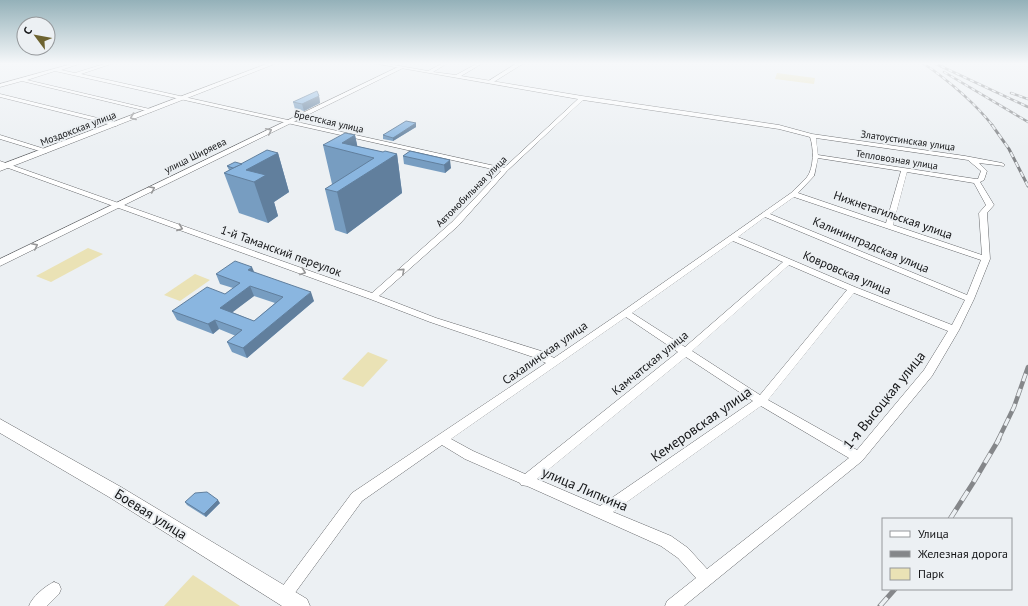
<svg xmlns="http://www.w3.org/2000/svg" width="1028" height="606" viewBox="0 0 1028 606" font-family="'PT Sans',sans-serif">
	<rect width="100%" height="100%" fill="#ecf0f3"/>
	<g fill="#eae2b5">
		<polygon points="777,73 815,78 814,84 775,79"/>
		<polygon points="88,248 103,254 51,282 36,276"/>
		<polygon points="195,274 210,280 180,301 164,295"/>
		<polygon points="368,352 388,360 363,387 342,379"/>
		<polygon points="193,575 240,606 164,606"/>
	</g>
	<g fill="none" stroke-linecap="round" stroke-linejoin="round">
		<defs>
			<g id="street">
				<path d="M75 63H82L61 70 75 73 107 63H114L81 74 504 168 578 99 372 63H382L428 71 443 63H448L433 72 456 75 478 63H483L461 76 582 96 779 125 812 134 965 156 1002 163 1005 165 1004 166 979 163 987 171 984 180 980 182 994 205 987 213 990 259 974 299 959 330 932 376 862 461 684 606H665L667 601 696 578 678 558 661 546 527 486 521 485 520 483 465 459 442 445 362 501 289 601 284 603 279 601 277 596 279 591 352 493 546 363 533 357 430 322 370 299 0 165V161L372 293 452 222 501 171 55 71 27 80 154 110 151 112 22 81 0 87V84ZM583 100 779 129 810 137C814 148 814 168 807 177 802 183 796 188 791 193L623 311 554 358 541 351 436 318 379 296 458 226 507 171ZM816 138 968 160 981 171 978 179H976L818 155ZM818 158 901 171 886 223 798 193 814 176ZM907 172 974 183 986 205 979 213 982 255 893 225ZM794 197 981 260 967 295 770 214ZM765 217 965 300 952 325 855 287 738 237ZM733 241 783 262 685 347 632 313ZM789 265 847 290 760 395 692 351ZM854 293 948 331 924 370 857 450 768 400ZM626 317 678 352 525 474 473 451 451 439ZM686 357 753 401 600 506 537 479ZM761 406 849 458 707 569 688 548 671 536 613 512Z"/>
				<polygon points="0,94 118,123 119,124 116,126 0,97"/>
				<polygon points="0,135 48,150 49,151 46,153 0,139"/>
				<path d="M54 582 59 584 61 589 59 594 47 606H29C32 597 45 586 54 582Z"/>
			</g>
			<g id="secondary">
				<polygon points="269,63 277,63 0,171 0,165"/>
				<polygon points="517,63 524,63 492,83 487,82"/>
				<polygon points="398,67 403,68 0,266 0,259"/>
				<polygon points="0,419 121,487 307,599 310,606 282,606 109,497 0,433"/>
			</g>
		</defs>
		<use href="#street" stroke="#66686b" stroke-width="1"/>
		<use href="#secondary" stroke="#66686b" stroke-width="1"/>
		<use href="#street" fill="#fff" fill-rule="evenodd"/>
		<use href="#secondary" fill="#fff" fill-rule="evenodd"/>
		<defs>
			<g id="rail-far3">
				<path d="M923 63C949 81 973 101 993 126"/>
				<polyline points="934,63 1028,107"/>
				<polyline points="944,72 1028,122"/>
				<polyline points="1011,93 1028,99"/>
			</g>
			<polyline id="rail-far2" points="992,125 1009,149 1028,186"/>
			<polyline id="rail-far1" points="998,440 1014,407 1028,367"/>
			<g id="rail">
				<polyline points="950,519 973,483 999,439"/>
				<polyline points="880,606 895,589"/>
			</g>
		</defs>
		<use href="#rail-far3" stroke="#85878a" stroke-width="2.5"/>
		<use href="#rail-far2" stroke="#85878a" stroke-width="3"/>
		<use href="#rail-far1" stroke="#85878a" stroke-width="4.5"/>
		<use href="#rail" stroke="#85878a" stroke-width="5"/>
		<use href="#rail-far3" stroke="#ecf0f3" stroke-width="1.5" stroke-dasharray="4" stroke-linecap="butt"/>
		<use href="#rail-far2" stroke="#ecf0f3" stroke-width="2" stroke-dasharray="5.5" stroke-linecap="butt"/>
		<use href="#rail-far1" stroke="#ecf0f3" stroke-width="3" stroke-dasharray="8" stroke-linecap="butt"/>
		<use href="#rail" stroke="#ecf0f3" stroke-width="3.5" stroke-dasharray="11" stroke-linecap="butt"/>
	</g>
	<g fill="#779dc1" fill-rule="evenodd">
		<polygon points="319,96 320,103 304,111 295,109 293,102"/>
		<polygon points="416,123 416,127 393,141 383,139 383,135"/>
		<polygon points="355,135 357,146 383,152 397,154 402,193 347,234 335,230 325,189 333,184 332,184 323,145"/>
		<polygon points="410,151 451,168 445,173 404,164 403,156"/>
		<polygon points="278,153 289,192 274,202 278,216 268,223 239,213 224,173 229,170 227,166 242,164"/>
		<path d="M255 273 314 301 247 358 232 352 227 342 236 336 219 329 213 334 177 320 172 311 225 294 233 288 220 284 216 274ZM254 296 275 303 254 321 232 312Z"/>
		<polygon points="185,502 220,503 206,517 187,505"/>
	</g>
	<g fill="#617f9d">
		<polygon points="319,96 320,103 304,111 302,104"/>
		<polygon points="416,123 416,127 393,141 393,138"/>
		<polygon points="355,135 359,154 342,143"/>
		<polygon points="278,153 289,192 274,202 278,216 268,223 254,182 237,169"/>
		<polygon points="397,154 402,193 347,234 337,192"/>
		<polygon points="450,160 451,168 445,173 444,165"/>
		<polygon points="252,267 256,276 248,270"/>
		<polygon points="250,286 254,296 225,318 220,308"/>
		<polygon points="311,292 314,301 247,358 243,348"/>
		<polygon points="215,320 219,329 213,334 208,324"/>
		<polygon points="218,500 220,503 206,517 204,514"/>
	</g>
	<g fill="#8ab6e0" stroke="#617f9d" fill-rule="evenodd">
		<polygon points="317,91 319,96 302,104 293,102"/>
		<polygon points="406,121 416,123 393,138 383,135"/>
		<polygon points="345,133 355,135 342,143 383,152 385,151 397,154 337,192 325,189 374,158 323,145"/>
		<polygon points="267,150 278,153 246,170 266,175 254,182 224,173"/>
		<polygon points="410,151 450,160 444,165 403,156"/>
		<polygon points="235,162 242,164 233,168 227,166"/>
		<path d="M235 261 252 267 248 270 311 292 243 348 227 342 242 330 215 320 208 324 172 311 207 287 225 294 240 283 216 274ZM250 286 283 297 254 321 220 308Z"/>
		<polygon points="207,492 218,500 204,514 185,502 195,493"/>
	</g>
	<defs><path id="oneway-chevron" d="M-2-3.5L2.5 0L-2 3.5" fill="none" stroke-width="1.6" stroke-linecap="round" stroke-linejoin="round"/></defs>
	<g stroke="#959596">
		<use href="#oneway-chevron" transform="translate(133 117) rotate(159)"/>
		<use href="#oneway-chevron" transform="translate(269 131) rotate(-26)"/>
		<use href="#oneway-chevron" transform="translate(152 189) rotate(-26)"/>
		<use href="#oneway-chevron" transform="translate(180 228) rotate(20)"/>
		<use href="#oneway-chevron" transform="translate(35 246) rotate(-26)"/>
		<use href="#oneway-chevron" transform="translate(402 271) rotate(-42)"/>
		<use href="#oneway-chevron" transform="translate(303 272) rotate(20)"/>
	</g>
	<linearGradient id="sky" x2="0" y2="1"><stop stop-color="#94b1b9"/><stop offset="0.43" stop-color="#f6f8fa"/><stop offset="1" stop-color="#f6f8fa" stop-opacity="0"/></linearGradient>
	<rect width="1028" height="148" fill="url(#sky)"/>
	<g text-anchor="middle" stroke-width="4" stroke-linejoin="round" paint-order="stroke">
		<g font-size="10" fill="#131416" stroke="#ecf0f3">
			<text transform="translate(329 121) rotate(13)" y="4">Брестская улица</text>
			<text transform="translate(78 128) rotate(-21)" y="4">Моздокская улица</text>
			<text transform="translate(908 140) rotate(8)" y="4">Златоустинская улица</text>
			<text transform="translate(195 155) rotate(-26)" y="4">улица Ширяева</text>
			<text transform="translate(897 159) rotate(9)" y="4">Тепловозная улица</text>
			<text transform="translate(471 191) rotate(-45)" y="4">Автомобильная улица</text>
		</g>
		<g font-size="12" fill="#131416" stroke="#ecf0f3">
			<text transform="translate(893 215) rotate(19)" y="4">Нижнетагильская улица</text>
			<text transform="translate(871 245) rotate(23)" y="4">Калининградская улица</text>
			<text transform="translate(281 251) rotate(20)" y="4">1-й Таманский переулок</text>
			<text transform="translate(847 273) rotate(23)" y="4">Ковровская улица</text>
			<text transform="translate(545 353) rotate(-35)" y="4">Сахалинская улица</text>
			<text transform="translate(650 363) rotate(-39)" y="4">Камчатская улица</text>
		</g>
		<g font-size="14" fill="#131416" stroke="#ecf0f3">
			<text transform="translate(884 400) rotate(-51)" y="5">1-я Высоцкая улица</text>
			<text transform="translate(701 424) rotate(-35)" y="5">Кемеровская улица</text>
			<text transform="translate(585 489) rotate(23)" y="5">улица Липкина</text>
			<text transform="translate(151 514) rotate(32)" y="5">Боевая улица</text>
		</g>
	</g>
	<rect x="882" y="518" width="130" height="72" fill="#ecf0f3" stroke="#95989b"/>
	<rect x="890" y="531" width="20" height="6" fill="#ffffff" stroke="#95989b"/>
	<text x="918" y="538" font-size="12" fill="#131416">Улица</text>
	<rect x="890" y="551" width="20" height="6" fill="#85878a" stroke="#95989b"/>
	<text x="918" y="558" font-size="12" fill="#131416">Железная дорога</text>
	<rect x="890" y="568" width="20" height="12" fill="#eae2b5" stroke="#95989b"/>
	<text x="918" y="578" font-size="12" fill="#131416">Парк</text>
	<g transform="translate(36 36) rotate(302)"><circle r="19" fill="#ecf0f3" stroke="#95989b"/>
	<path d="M0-3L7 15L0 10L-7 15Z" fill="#6d6330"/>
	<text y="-6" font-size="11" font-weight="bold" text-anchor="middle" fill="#131416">С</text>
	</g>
</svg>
